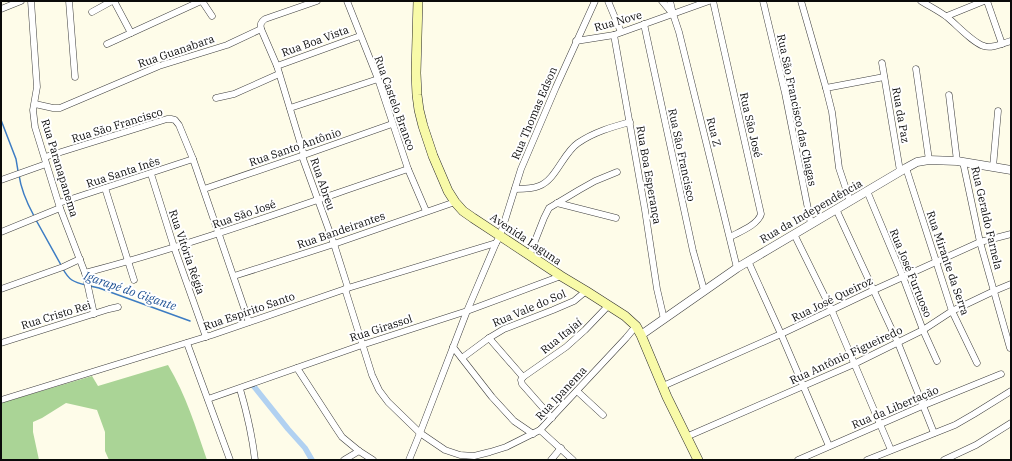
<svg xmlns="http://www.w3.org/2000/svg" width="1012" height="461" viewBox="0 0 1012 461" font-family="'IBM Plex Serif',serif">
	<rect width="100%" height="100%" fill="#fefce9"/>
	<path fill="#aad496" d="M168 365C186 395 196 428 207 460H109L105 451V432L97 410 66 403 42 418 33 422V432L39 460H1V403L92 376 98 386Z"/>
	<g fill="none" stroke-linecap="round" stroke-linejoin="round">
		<g stroke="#3d7cc3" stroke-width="1.5">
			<polyline points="1,120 16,159 18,171"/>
			<path d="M19 175C21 190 27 203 34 216"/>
			<polyline points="36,220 61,265"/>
			<path d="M63 269C69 280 73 282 86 285"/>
			<polyline points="90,286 99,288 190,321"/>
		</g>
		<polyline stroke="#b1d1f1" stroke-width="5.5" points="252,384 288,429 305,448 312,460"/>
		<defs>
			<g id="minor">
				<polyline points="31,1 37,87 33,110 35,127 60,208 85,273 94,314"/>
				<polyline points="69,1 75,77"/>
				<polyline points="114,1 131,33"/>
				<polyline points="202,1 212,16"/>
				<polyline points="347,1 378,79 408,169 426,211"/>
				<polyline points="608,1 621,32"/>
				<polyline points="662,1 672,13"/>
				<polyline points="670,1 673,14 679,32 737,268"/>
				<path d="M713 1 761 214C758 225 739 232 730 237"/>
				<polyline points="763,1 785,93 811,224"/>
				<polyline points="801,1 826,88 832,112 839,168 850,201"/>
				<path d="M921 1C929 6 939 11 947 17 957 25 973 43 984 46 992 49 1003 43 1011 41"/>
				<polyline points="987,1 1002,44"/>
				<polyline points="1,9 21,1"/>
				<polyline points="92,12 112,1"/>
				<polyline points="947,16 984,1"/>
				<polyline points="644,24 693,251 704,290"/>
				<polyline points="261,29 277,66 304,155"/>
				<polyline points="614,35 645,210 657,289 664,319"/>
				<polyline points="576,41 614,35 709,1"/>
				<polyline points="107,44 201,1"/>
				<polyline points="882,63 900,171"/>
				<polyline points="277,66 360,36"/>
				<polyline points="916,69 929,160"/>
				<polyline points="826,88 884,77"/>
				<polyline points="949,95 957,161"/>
				<polyline points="216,98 234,94 279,74"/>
				<path d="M35 104 53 108H60L159 66 227 45 261 29C260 24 261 22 265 19L317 1"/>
				<polyline points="290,108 378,79"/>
				<polyline points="302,156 334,244 348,288"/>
				<polyline points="45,157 167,119 171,119 175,120 179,125 193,159 249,322"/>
				<polyline points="963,162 980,242 1010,348"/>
				<polyline points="993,167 998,111"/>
				<polyline points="906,168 952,311 977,363"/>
				<polyline points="151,174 174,247 206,337"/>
				<polyline points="1,180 46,164"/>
				<polyline points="105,188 134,280"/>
				<polyline points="204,189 304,155 392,124"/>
				<path d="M515 189C523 189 532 189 539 186 556 180 563 153 578 143 594 132 612 127 630 122"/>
				<polyline points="867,191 903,277 923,330 937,361"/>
				<polyline points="59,203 193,159"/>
				<polyline points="557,203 616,218"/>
				<polyline points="836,209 898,343 934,433"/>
				<polyline points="1,232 60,208"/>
				<polyline points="794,234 832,311 891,450"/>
				<polyline points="529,256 544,218 549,208 579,190 595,181 617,172"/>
				<polyline points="748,261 781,334 829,446"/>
				<path d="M85 273C195 244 301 205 408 169"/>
				<polyline points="234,276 334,244 455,202"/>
				<polyline points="1,289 63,267 80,259"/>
				<polyline points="345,289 372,375 379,390 388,402 420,433 445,450 460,455 474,456 490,452 506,447 540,430 626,338 636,326"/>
				<polyline points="489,338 523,377 521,380 522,384 552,418"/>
				<polyline points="1,343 109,309 118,307"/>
				<polyline points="187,343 230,460"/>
				<polyline points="453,347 492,397 514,421 533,434"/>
				<polyline points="462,358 489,338 504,329 553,310 574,301 586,291"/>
				<polyline points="297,368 334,425 342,437 359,451 373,460"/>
				<polyline points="523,377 566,347 585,330 608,306"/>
				<polyline points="663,386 781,334 874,290 980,242 1011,234"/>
				<path d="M240 389C247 413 252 434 255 460"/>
				<polyline points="577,391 603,415"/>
				<polyline points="208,399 362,345 467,311 561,276"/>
				<polyline points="1,400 212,335 348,288 496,243 500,236 521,169 556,87 595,1"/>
				<polyline points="540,430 573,460"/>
				<polyline points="686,437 854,364 923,330 952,311 994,291 1011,284"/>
				<polyline points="344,460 359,451"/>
				<polyline points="409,460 420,433 467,311 496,243"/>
				<polyline points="551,460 561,448"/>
				<polyline points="798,460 922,406 1001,374"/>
				<polyline points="867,460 955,425 974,414 1011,391"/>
				<polyline points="944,460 976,445 1011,423"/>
			</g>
			<polyline id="tertiary" points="641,335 737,268 906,168 917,162 929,160 957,161 1011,170"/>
			<polyline id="secondary" points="418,1 416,73 417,95 419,110 423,126 433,156 448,191 455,202 463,211 473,218 561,276 586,291 625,316 636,326 641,335 667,397 698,460"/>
		</defs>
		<use href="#minor" stroke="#3d3d3d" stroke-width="7"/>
		<use href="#tertiary" stroke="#3d3d3d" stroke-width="9"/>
		<use href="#secondary" stroke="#2c2c2c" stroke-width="10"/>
		<use href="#minor" stroke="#fff" stroke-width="6"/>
		<use href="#tertiary" stroke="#fff" stroke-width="8"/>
		<use href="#secondary" stroke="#f8faa8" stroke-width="9"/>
	</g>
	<g text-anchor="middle" stroke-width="4" stroke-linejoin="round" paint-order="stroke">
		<g font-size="11" fill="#0a0a0a" stroke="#fff">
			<text transform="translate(618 21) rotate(-16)" y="4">Rua Nove</text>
			<text transform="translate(315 41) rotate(-20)" y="4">Rua Boa Vista</text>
			<text transform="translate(176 51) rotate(-19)" y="4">Rua Guanabara</text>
			<text transform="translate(395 103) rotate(70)" y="4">Rua Castelo Branco</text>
			<text transform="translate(797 110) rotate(78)" y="4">Rua São Francisco das Chagas</text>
			<text transform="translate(534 113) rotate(-67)" y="4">Rua Thomas Edson</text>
			<text transform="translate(901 115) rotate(80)" y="4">Rua da Paz</text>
			<text transform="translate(117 125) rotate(-17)" y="4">Rua São Francisco</text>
			<text transform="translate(751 125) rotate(77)" y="4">Rua São José</text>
			<text transform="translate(714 132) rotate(76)" y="4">Rua Z</text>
			<text transform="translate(295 147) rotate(-19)" y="4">Rua Santo Antônio</text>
			<text transform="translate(682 155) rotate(78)" y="4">Rua São Francisco</text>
			<text transform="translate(60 168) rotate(73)" y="4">Rua Paranapanema</text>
			<text transform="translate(123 172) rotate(-18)" y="4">Rua Santa Inês</text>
			<text transform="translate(649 175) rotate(80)" y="4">Rua Boa Esperança</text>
			<text transform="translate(323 184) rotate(71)" y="4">Rua Abreu</text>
			<text transform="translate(811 211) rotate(-30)" y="4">Rua da Independência</text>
			<text transform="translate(244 214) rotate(-19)" y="4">Rua São José</text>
			<text transform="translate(987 218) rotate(77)" y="4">Rua Geraldo Farnela</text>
			<text transform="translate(341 230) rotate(-19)" y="4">Rua Bandeirantes</text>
			<text transform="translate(526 239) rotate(34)" y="4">Avenida Laguna</text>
			<text transform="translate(187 252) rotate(71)" y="4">Rua Vitória Régia</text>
			<text transform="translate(948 263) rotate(71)" y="4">Rua Mirante da Serra</text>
			<text transform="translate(911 273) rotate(68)" y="4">Rua José Furtuoso</text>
			<text transform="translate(832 299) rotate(-26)" y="4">Rua José Queiroz</text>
			<text transform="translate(529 308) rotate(-23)" y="4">Rua Vale do Sol</text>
			<text transform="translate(249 311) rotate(-19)" y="4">Rua Espírito Santo</text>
			<text transform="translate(56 315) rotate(-17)" y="4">Rua Cristo Rei</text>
			<text transform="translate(381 328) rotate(-18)" y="4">Rua Girassol</text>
			<text transform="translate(561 336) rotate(-39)" y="4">Rua Itajaí</text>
			<text transform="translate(846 355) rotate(-25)" y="4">Rua Antônio Figueiredo</text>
			<text transform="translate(561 393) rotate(-47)" y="4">Rua Ipanema</text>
			<text transform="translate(895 407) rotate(-23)" y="4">Rua da Libertação</text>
		</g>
		<g font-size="12" font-style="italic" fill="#1d5092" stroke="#fff">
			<text transform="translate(130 291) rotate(19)" y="4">Igarapé do Gigante</text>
		</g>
	</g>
	<rect width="1012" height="461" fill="none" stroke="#0a0a0a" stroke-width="4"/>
</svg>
